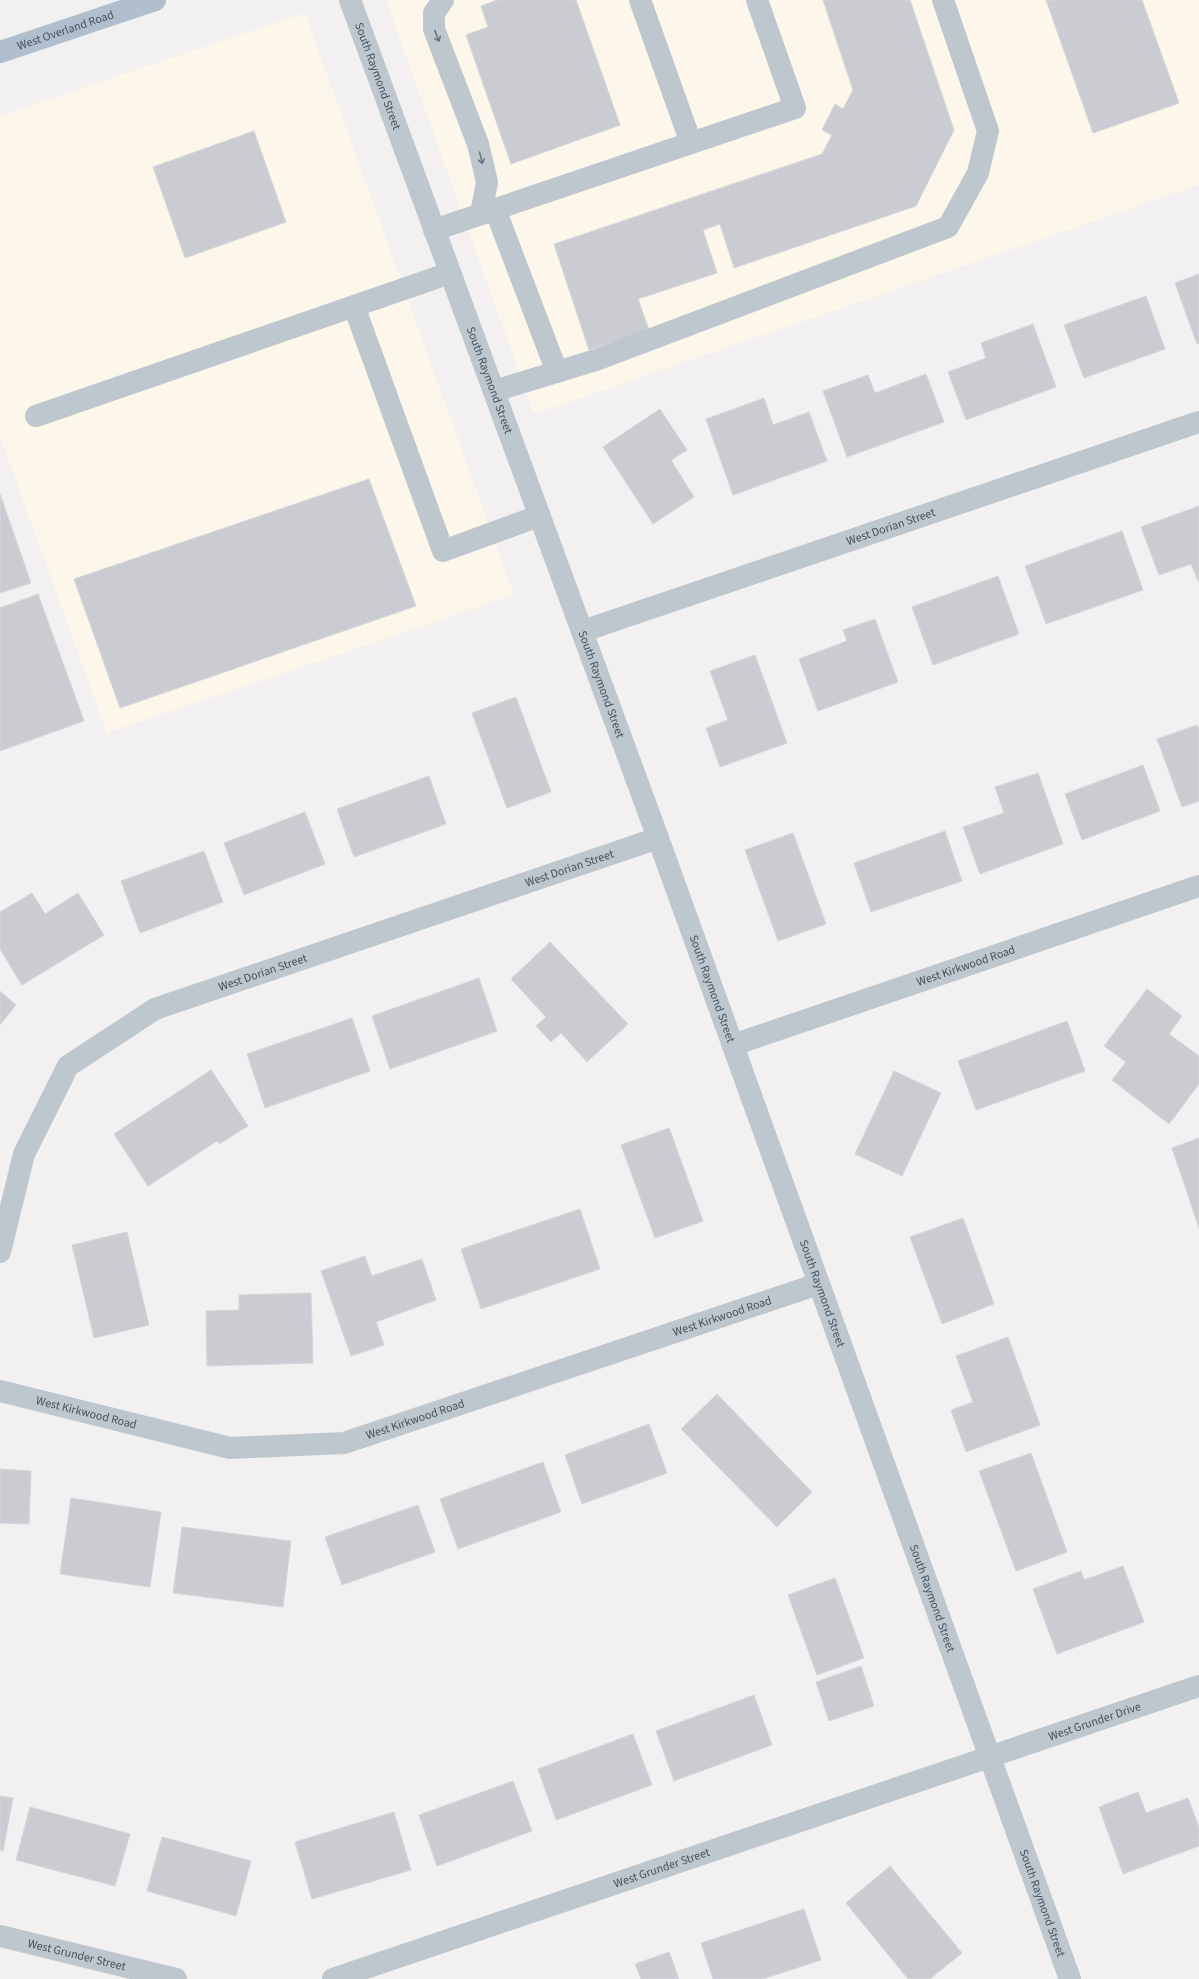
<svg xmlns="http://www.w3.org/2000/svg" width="1199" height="1979" viewBox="0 0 1199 1979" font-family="'Source Sans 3',sans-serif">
	<rect width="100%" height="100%" fill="#f2f0f0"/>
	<g fill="#fcf7ea">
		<polygon points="386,0 1199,0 1199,185 534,414"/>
		<polygon points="305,13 514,595 107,733 0,437 0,116"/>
	</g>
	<g fill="#caccd2" stroke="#d4d6db">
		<polygon points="497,0 576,0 620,125 511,164 466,35 488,27 481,6"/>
		<polygon points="823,0 910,0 954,130 916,206 734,268 720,224 703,230 717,273 638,299 649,330 589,350 554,244 822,154 832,135 822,130 835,104 843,109 853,90"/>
		<polygon points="1046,0 1142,0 1179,103 1093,133"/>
		<polygon points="254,131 286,222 185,258 153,167"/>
		<polygon points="1199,274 1199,343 1197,344 1175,283"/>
		<polygon points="1146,296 1165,349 1084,378 1064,325"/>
		<polygon points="1033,324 1056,387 966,420 948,372 986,358 981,343"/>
		<polygon points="926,374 944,422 847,457 823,391 868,375 875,393"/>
		<polygon points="764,398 773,425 809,412 827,461 733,495 706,419"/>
		<polygon points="660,409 687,450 671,460 694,497 653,524 603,447"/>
		<polygon points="369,479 416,606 120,708 74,579"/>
		<polygon points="0,494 31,583 0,593"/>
		<polygon points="1199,506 1199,583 1191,564 1159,575 1141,527"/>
		<polygon points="1122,531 1143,590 1046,624 1025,566"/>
		<polygon points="998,576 1019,634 933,665 912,607"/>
		<polygon points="38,594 84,721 0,751 0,608"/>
		<polygon points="875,619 898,682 818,711 799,659 847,641 843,630"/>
		<polygon points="755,655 787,743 720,767 706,728 728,720 710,671"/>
		<polygon points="516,697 551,792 507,808 472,713"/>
		<polygon points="1197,725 1199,729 1199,801 1182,807 1157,739"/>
		<polygon points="1143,765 1160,811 1082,840 1065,794"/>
		<polygon points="1038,773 1063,844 980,874 963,827 1004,813 995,787"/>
		<polygon points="429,776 446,824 354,857 337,809"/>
		<polygon points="305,812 325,864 244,895 224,843"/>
		<polygon points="945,831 962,881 871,912 854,863"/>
		<polygon points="793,833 826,924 778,941 745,850"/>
		<polygon points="204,851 223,902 140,933 121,881"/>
		<polygon points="32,893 45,914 78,893 104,935 22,985 0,949 0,912"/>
		<polygon points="550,942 628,1024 587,1062 561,1033 551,1042 536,1026 546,1017 511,979"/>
		<polygon points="479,978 497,1031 390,1069 372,1016"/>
		<polygon points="1147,989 1182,1016 1169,1034 1199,1056 1199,1084 1169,1124 1112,1080 1126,1062 1104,1046"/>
		<polygon points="0,991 16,1005 0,1025"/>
		<polygon points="352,1018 370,1071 265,1108 247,1054"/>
		<polygon points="1067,1021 1085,1071 976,1110 958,1061"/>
		<polygon points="211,1070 248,1126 219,1144 217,1141 148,1186 114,1134"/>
		<polygon points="894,1071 941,1093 902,1176 855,1154"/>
		<polygon points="669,1128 703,1221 655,1238 621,1145"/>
		<polygon points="1199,1138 1199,1228 1172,1148"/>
		<polygon points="580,1209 600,1269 481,1309 461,1249"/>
		<polygon points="963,1218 994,1304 942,1324 910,1237"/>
		<polygon points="127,1232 149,1325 94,1338 72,1245"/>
		<polygon points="365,1256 372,1276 422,1259 436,1300 376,1322 384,1345 351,1356 321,1271"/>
		<polygon points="311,1293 313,1363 207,1366 206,1311 239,1310 239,1295"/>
		<polygon points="1008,1337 1040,1425 966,1452 951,1410 973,1402 956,1356"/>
		<polygon points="717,1394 812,1492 777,1527 681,1429"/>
		<polygon points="649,1424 667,1473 582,1504 565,1455"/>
		<polygon points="1031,1453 1067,1552 1016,1571 979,1471"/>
		<polygon points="543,1462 561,1512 458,1549 440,1499"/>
		<polygon points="0,1469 31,1471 29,1524 0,1523"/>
		<polygon points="71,1498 161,1512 150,1587 60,1574"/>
		<polygon points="418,1505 435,1552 342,1585 325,1537"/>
		<polygon points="182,1527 291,1541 283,1607 173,1593"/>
		<polygon points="1123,1566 1144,1622 1057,1654 1033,1589 1081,1571 1084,1580"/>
		<polygon points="835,1578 864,1658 817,1675 788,1595"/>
		<polygon points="861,1666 874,1706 829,1721 816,1682"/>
		<polygon points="754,1695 772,1745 674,1781 656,1731"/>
		<polygon points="633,1734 652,1785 556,1820 538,1769"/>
		<polygon points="513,1781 532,1831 437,1866 419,1815"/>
		<polygon points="1138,1792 1146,1813 1188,1798 1199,1827 1199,1846 1123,1874 1099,1807"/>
		<polygon points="0,1796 13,1798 3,1851 0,1850"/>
		<polygon points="30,1807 130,1834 115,1886 16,1860"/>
		<polygon points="394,1812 411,1870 312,1899 295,1842"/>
		<polygon points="162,1837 251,1861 236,1916 147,1891"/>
		<polygon points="890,1866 962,1953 930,1979 908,1979 846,1903"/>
		<polygon points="804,1909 821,1960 763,1979 713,1979 701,1943"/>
		<polygon points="669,1952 679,1979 641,1979 635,1964"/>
	</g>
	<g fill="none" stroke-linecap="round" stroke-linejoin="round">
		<g stroke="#bec6ce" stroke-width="22">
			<path id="s1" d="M350 0 658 838 1070 1979"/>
			<polyline points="443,0 434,13 434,29 478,144 487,182 481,214"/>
			<polyline points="640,0 691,143 795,108 757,0"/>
			<polyline points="495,209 557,372"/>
			<polyline points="434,230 691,143"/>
			<polyline points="354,306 443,551 539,516"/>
			<polyline points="494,391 596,360 948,227 978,173 988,131 943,0"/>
			<polyline points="36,416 450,273"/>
			<path id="s2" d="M583 631 1199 422"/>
			<path id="s3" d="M733 1045 1199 886"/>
			<path id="s4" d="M0 1252 24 1154 68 1066 155 1009 658 838"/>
			<path id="s5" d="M0 1391 230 1448 344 1443 818 1284"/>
			<path id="s6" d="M0 1936 176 1979"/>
			<path id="s7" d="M333 1979 1199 1686"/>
		</g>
		<path stroke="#b0bece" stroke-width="22" id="s8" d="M0 52 155 0"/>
	</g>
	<defs><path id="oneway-shaft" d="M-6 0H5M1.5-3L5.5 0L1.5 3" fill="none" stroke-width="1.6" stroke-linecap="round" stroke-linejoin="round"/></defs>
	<g stroke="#6b757f">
		<use href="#oneway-shaft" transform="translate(437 36) rotate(69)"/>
		<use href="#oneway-shaft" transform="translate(481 158) rotate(76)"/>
	</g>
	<g text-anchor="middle" stroke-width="3" stroke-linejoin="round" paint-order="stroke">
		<g font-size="12" fill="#48525d" stroke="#fff">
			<text dy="4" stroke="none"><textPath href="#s8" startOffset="69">West Overland Road</textPath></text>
			<text dy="4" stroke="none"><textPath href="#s1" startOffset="81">South Raymond Street</textPath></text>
			<text dy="4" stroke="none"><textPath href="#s1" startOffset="405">South Raymond Street</textPath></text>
			<text dy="4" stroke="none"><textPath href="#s2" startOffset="325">West Dorian Street</textPath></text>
			<text dy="4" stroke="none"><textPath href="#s1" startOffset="729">South Raymond Street</textPath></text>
			<text dy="4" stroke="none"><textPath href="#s4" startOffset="741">West Dorian Street</textPath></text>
			<text dy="4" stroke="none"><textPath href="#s3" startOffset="246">West Kirkwood Road</textPath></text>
			<text dy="4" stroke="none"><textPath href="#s4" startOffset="417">West Dorian Street</textPath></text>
			<text dy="4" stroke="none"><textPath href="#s1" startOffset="1053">South Raymond Street</textPath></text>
			<text dy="4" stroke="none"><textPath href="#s1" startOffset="1377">South Raymond Street</textPath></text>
			<text dy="4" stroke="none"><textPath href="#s5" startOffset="750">West Kirkwood Road</textPath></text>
			<text dy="4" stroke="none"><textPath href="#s5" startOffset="89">West Kirkwood Road</textPath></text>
			<text dy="4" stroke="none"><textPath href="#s5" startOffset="426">West Kirkwood Road</textPath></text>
			<text dy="4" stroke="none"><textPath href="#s1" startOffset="1701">South Raymond Street</textPath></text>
			<text dy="4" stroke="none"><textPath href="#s7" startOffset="804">West Grunder Drive</textPath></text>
			<text dy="4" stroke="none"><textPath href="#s7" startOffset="347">West Grunder Street</textPath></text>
			<text dy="4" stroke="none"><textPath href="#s1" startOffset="2025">South Raymond Street</textPath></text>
			<text dy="4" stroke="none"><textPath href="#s6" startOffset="79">West Grunder Street</textPath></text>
		</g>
	</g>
</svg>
